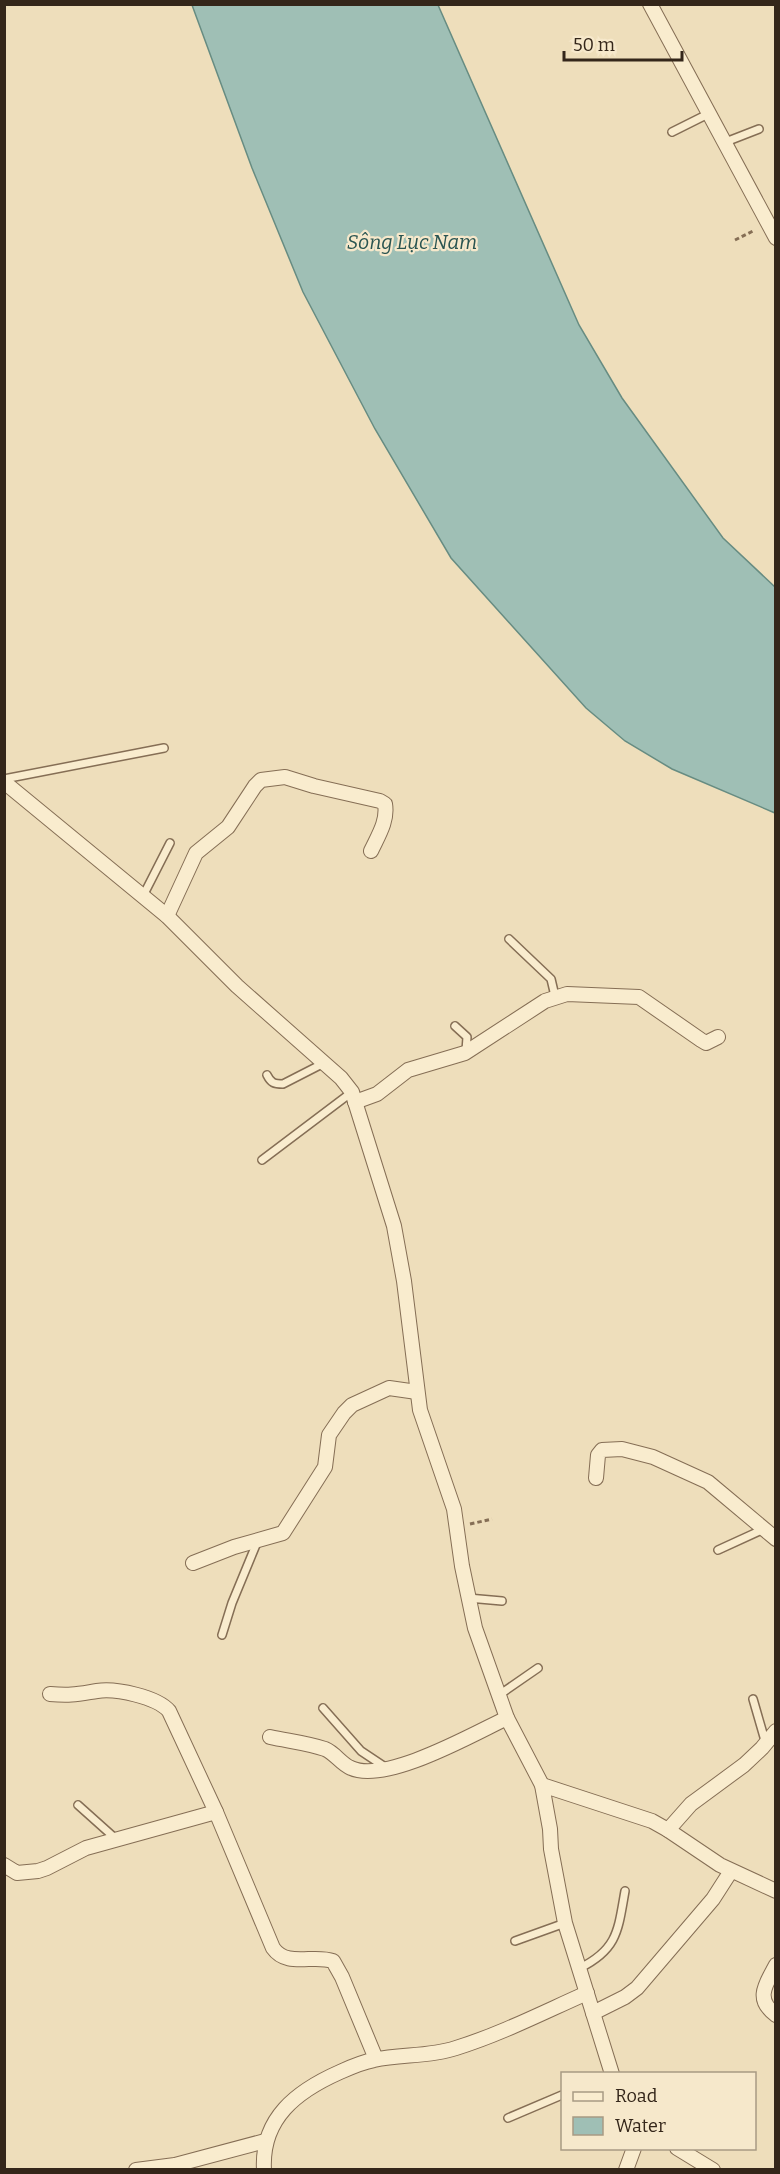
<svg xmlns="http://www.w3.org/2000/svg" width="780" height="2174" viewBox="0 0 780 2174" font-family="Bitter,serif">
	<rect width="100%" height="100%" fill="#eedebb"/>
	<polygon fill="#9fbfb5" stroke="#678c82" stroke-width="1.5" points="192,5 438,5 579,325 622,398 723,538 775,587 775,813 672,769 625,741 586,708 451,558 375,429 303,292 252,168"/>
	<g fill="none" stroke-linecap="round" stroke-linejoin="round">
		<defs>
			<g id="lane">
				<polyline points="672,132 708,114"/>
				<polyline points="723,143 759,129"/>
				<polyline points="4,779 164,748"/>
				<polyline points="143,896 170,843"/>
				<polyline points="509,939 551,979 555,996"/>
				<polyline points="455,1026 467,1037 466,1051"/>
				<path d="M267 1075C271 1083 274 1084 283 1084L324 1063"/>
				<polyline points="262,1160 352,1092"/>
				<polyline points="718,1550 764,1529"/>
				<polyline points="468,1598 502,1601"/>
				<polyline points="222,1635 232,1603 258,1540"/>
				<polyline points="499,1695 538,1668"/>
				<polyline points="753,1699 766,1744"/>
				<polyline points="323,1708 361,1751 385,1767"/>
				<polyline points="78,1805 116,1839"/>
				<polyline points="515,1941 565,1923"/>
				<path d="M580 1968C618 1949 618 1930 625 1891"/>
				<polyline points="508,2118 562,2095"/>
			</g>
			<g id="street">
				<polyline points="650,4 776,238"/>
				<polyline points="4,782 167,916 237,986 341,1078 352,1092 394,1226 404,1281 420,1410 454,1509 462,1566 475,1628 507,1718 542,1785 550,1829 551,1849 565,1923 612,2074"/>
				<path d="M167 916 196 853 228 827 255 786 261 780 285 777 314 786 380 801 385 804C388 821 378 836 371 851"/>
				<polyline points="355,1102 377,1094 408,1070 465,1053 545,1001 567,994 639,997 701,1040 706,1043 718,1037"/>
				<polyline points="596,1478 598,1455 602,1450 622,1449 653,1457 708,1482 776,1539"/>
				<polyline points="193,1563 234,1547 283,1533 325,1467 329,1435 344,1413 352,1405 389,1388 417,1392"/>
				<path d="M50 1694C71 1696 78 1694 97 1691 116 1688 157 1697 169 1711L216 1812 273 1948C287 1968 313 1954 333 1961L342 1977 376 2059"/>
				<path d="M270 1737C288 1741 307 1743 325 1749 335 1753 341 1764 351 1768 386 1784 473 1734 507 1718"/>
				<polyline points="542,1785 652,1821 668,1830 720,1865 776,1891"/>
				<polyline points="668,1830 691,1804 744,1765 762,1748 776,1731"/>
				<polyline points="4,1865 17,1873 38,1871 47,1868 86,1848 216,1812"/>
				<path d="M776 1965C766 1984 754 1999 776 2015"/>
				<polyline points="593,2013 625,1997 637,1988 713,1899 731,1871"/>
				<polyline points="677,2148 713,2170"/>
				<polyline points="136,2170 175,2165 265,2141"/>
				<path d="M264 2170C261 2118 297 2091 340 2072 351 2067 362 2062 374 2060 401 2054 429 2057 456 2048 501 2034 544 2012 587 1993"/>
				<polyline points="626,2170 634,2148"/>
			</g>
		</defs>
		<use href="#lane" stroke="#856e55" stroke-width="10"/>
		<use href="#street" stroke="#856e55" stroke-width="16"/>
		<g stroke="#856e55" stroke-width="3" stroke-dasharray="4.5 3" stroke-linecap="butt">
			<polyline points="735,240 755,230"/>
			<polyline points="470,1524 492,1519"/>
		</g>
		<use href="#lane" stroke="#f9ecce" stroke-width="7"/>
		<use href="#street" stroke="#f9ecce" stroke-width="14"/>
	</g>
	<g text-anchor="middle" stroke-width="4.5" stroke-linejoin="round" paint-order="stroke">
		<g font-size="20" font-style="italic" fill="#295451" stroke="#f6e8cb">
			<text x="412" y="249">Sông Lục Nam</text>
		</g>
	</g>
	<rect width="780" height="2174" fill="none" stroke="#34261a" stroke-width="12"/>
	<rect x="561" y="2072" width="195" height="78" fill="#f6e8cb" stroke="#a89a84" stroke-width="1.5"/>
	<rect x="573" y="2092" width="30" height="9" fill="#f9ecce" stroke="#a89a84" stroke-width="1.5"/>
	<text x="615" y="2102" font-size="18" fill="#34261a">Road</text>
	<rect x="573" y="2117" width="30" height="18" fill="#9fbfb5" stroke="#a89a84" stroke-width="1.5"/>
	<text x="615" y="2132" font-size="18" fill="#34261a">Water</text>
	<path d="M564 51v9h118v-9" fill="none" stroke="#34261a" stroke-width="3"/>
	<text x="573" y="51" font-size="18" fill="#34261a" stroke="#f6e8cb" stroke-width="4.5" paint-order="stroke">50 m</text>
</svg>
